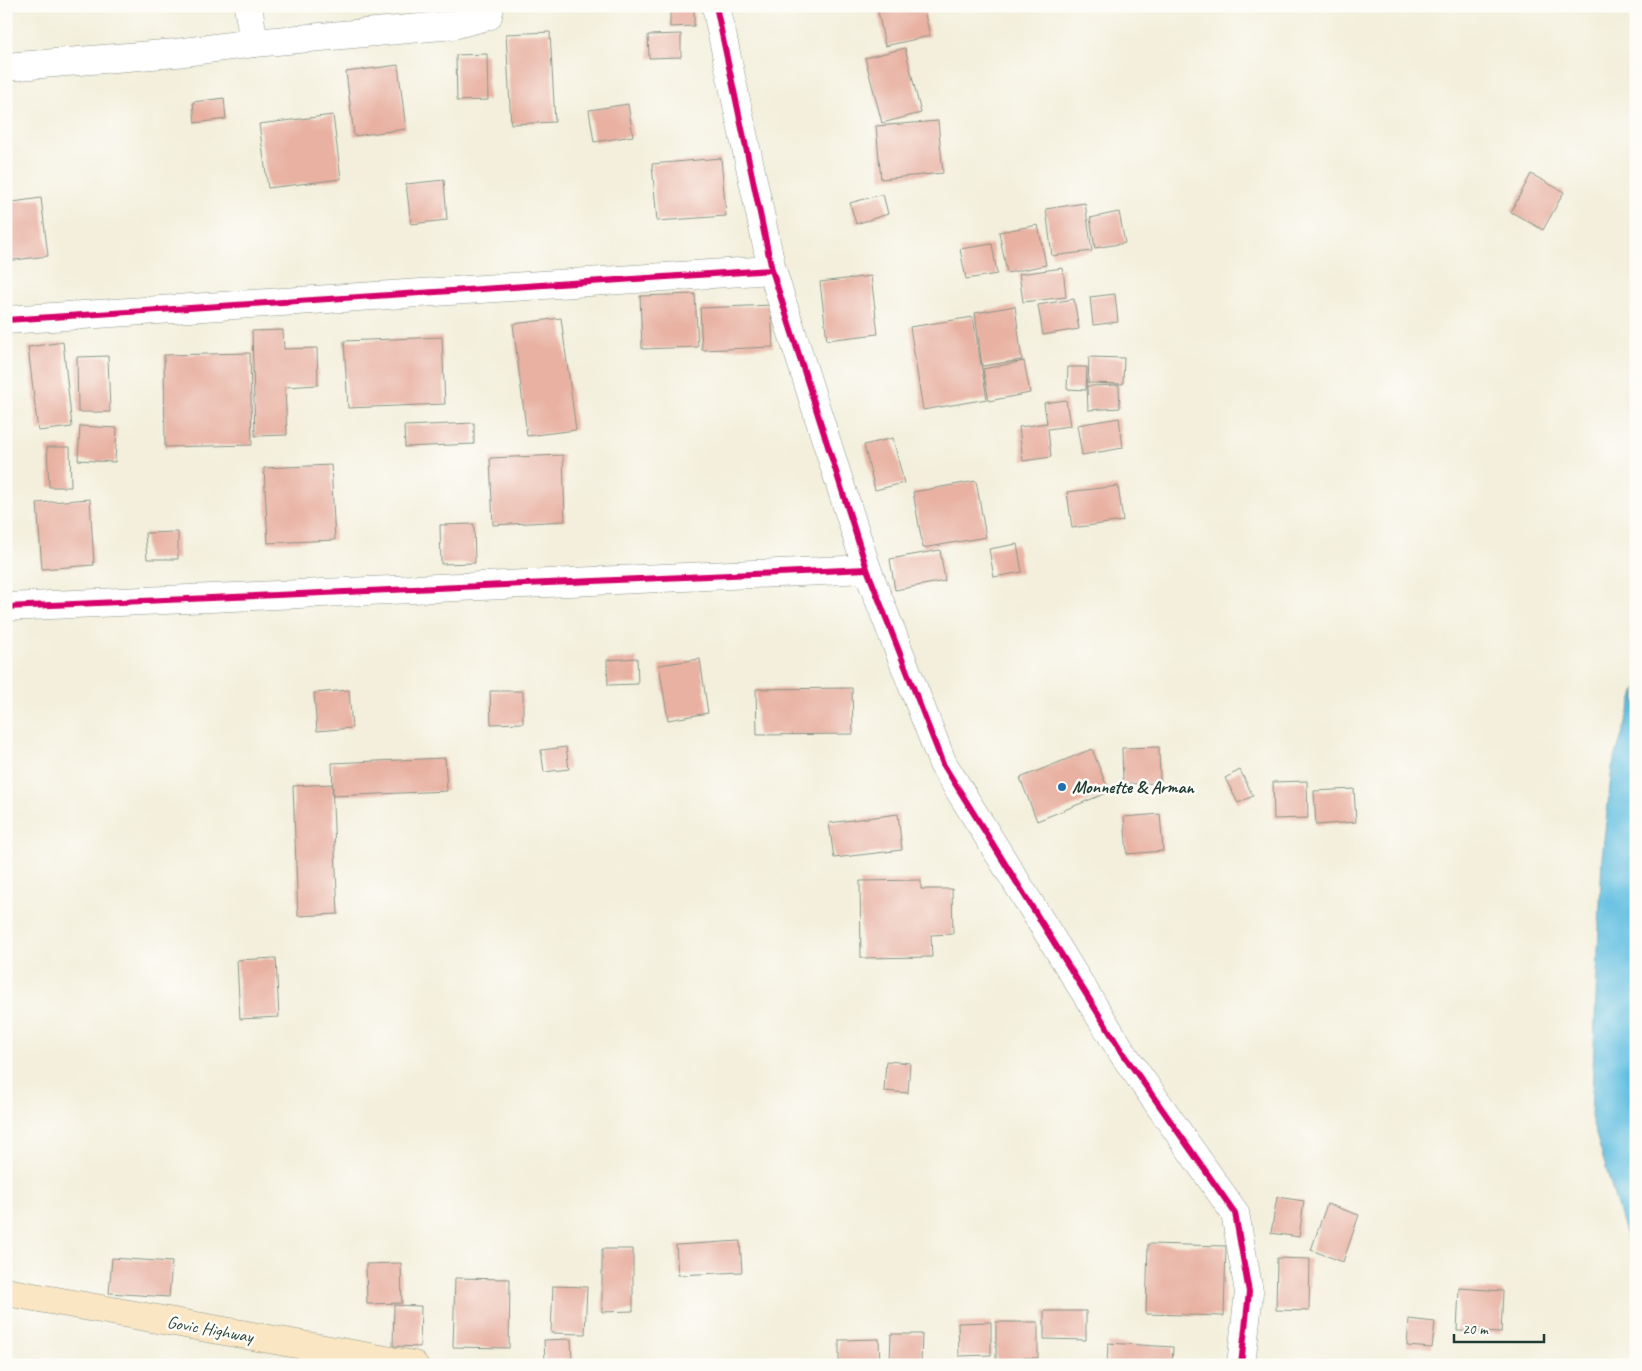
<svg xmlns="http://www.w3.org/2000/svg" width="1642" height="1371" viewBox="0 0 1642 1371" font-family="Caveat,sans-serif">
	<rect width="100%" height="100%" fill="#fdfcf7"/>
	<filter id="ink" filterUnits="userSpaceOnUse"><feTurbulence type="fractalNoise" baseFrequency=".02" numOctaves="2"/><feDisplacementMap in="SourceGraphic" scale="10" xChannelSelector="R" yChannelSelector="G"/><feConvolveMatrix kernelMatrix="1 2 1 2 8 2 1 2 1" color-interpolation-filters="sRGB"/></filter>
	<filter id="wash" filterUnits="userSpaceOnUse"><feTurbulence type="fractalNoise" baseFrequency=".0096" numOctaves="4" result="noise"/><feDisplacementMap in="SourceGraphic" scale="20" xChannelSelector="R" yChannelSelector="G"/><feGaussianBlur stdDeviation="1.12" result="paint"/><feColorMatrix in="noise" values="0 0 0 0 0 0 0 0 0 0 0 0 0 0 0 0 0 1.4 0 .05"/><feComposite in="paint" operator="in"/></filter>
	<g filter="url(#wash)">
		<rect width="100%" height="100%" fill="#f3efdc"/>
		<polygon fill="#63bfe1" stroke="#417e8a" points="1636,689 1636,1270 1591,1117 1602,858 1612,768"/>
		<g id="blocks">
			<g fill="#e8b1a2">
				<polygon points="670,6 694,6 694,26 670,27"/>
				<polygon points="877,6 923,6 930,36 885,46"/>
				<polygon points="550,32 555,122 511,124 506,34"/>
				<polygon points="681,34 681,57 649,58 648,35"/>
				<polygon points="905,48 921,113 882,123 865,58"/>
				<polygon points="487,54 488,100 457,101 456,55"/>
				<polygon points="398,65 406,129 354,136 346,72"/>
				<polygon points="224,98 226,119 195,123 193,102"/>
				<polygon points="628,104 633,136 594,142 589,110"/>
				<polygon points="333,115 341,179 268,188 259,124"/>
				<polygon points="938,121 943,173 881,179 876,126"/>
				<polygon points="721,158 726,216 657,221 652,164"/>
				<polygon points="1531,174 1564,192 1543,230 1511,212"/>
				<polygon points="444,180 447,220 411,224 406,184"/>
				<polygon points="883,194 888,214 856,224 850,203"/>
				<polygon points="41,198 48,256 6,261 6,203"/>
				<polygon points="1085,203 1092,251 1052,256 1046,209"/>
				<polygon points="1119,212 1125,243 1095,248 1090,218"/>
				<polygon points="1038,225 1046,265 1007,273 999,232"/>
				<polygon points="992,244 997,274 966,279 960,249"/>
				<polygon points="1063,268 1066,297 1023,302 1019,274"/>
				<polygon points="871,276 878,334 827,340 820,282"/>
				<polygon points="695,294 698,347 642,349 640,296"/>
				<polygon points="1115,294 1118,322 1093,325 1090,297"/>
				<polygon points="1074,299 1079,329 1043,335 1038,305"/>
				<polygon points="771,305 773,347 702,350 700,308"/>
				<polygon points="1015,306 1022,360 982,366 975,313"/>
				<polygon points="973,317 987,399 923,410 910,327"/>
				<polygon points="561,318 576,430 527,436 513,324"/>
				<polygon points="283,330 284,349 317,348 318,385 285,387 287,435 255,436 252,331"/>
				<polygon points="442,337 445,404 348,408 344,341"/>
				<polygon points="63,342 72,427 38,431 28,347"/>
				<polygon points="250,353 252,445 165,447 164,355"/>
				<polygon points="108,356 110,412 78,412 77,357"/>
				<polygon points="1089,357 1124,358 1123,384 1088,383"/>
				<polygon points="1024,361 1030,393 989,401 983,369"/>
				<polygon points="1068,367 1087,367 1086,390 1067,389"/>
				<polygon points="1119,385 1120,408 1088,410 1087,386"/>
				<polygon points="1066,400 1070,426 1048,429 1051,457 1023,461 1019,427 1047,423 1044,403"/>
				<polygon points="1119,418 1123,448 1082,455 1077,425"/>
				<polygon points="474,423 474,444 405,447 404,426"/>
				<polygon points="80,426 117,428 115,462 78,460"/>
				<polygon points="893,438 904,483 875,490 864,445"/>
				<polygon points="47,447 70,447 71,487 49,487"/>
				<polygon points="563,455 565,521 493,525 490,458"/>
				<polygon points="331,465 335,540 268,543 264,468"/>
				<polygon points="976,481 986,537 923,548 913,492"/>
				<polygon points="1118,486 1123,521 1072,528 1067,492"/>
				<polygon points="90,499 94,565 42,569 37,503"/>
				<polygon points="474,524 475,563 441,564 440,525"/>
				<polygon points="178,532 178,559 147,559 145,533"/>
				<polygon points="1017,544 1022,572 994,577 989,549"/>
				<polygon points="940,550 945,581 895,590 890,559"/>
				<polygon points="637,658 638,684 608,685 607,660"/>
				<polygon points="700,659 708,713 668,720 659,665"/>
				<polygon points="852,688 853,734 757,735 756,689"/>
				<polygon points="349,690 352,728 317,731 314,693"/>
				<polygon points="490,691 523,691 523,723 491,724"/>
				<polygon points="566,747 569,769 544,772 541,750"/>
				<polygon points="1159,747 1160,783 1123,784 1122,748"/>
				<polygon points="1092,749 1109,792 1037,821 1020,778"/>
				<polygon points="445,758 447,791 333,796 332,763"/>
				<polygon points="1240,770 1253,796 1238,803 1225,778"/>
				<polygon points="1307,781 1308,818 1274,819 1273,782"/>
				<polygon points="332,784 338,914 298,916 293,786"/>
				<polygon points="1354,789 1356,822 1316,825 1314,791"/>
				<polygon points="898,814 902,850 834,858 829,823"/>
				<polygon points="1160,814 1163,851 1127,854 1124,817"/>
				<polygon points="921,880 921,889 952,889 953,934 931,935 932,957 861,958 860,881"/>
				<polygon points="276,958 279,1017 240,1019 237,960"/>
				<polygon points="886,1061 910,1063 908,1093 884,1091"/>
				<polygon points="1277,1197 1304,1201 1299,1237 1271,1233"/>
				<polygon points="1327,1204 1359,1215 1343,1262 1311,1250"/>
				<polygon points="740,1241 742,1272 678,1275 676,1245"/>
				<polygon points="1148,1244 1226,1246 1224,1316 1146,1314"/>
				<polygon points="602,1249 633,1249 633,1311 602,1312"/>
				<polygon points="112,1258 172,1262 169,1297 109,1293"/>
				<polygon points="1277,1258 1310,1259 1309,1311 1276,1310"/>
				<polygon points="401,1263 402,1303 367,1304 366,1264"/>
				<polygon points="455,1278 510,1279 509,1348 453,1347"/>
				<polygon points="553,1286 587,1287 585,1334 551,1333"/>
				<polygon points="1459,1288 1503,1291 1501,1333 1457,1331"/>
				<polygon points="394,1305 421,1306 420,1347 393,1346"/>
				<polygon points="1044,1311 1086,1311 1086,1340 1044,1339"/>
				<polygon points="1409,1319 1435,1322 1432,1348 1407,1346"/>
				<polygon points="991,1322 991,1355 959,1356 958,1323"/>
				<polygon points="996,1322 1038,1322 1038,1358 1017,1358 1017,1365 996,1365"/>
				<polygon points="891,1334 922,1334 921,1365 890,1365"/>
				<polygon points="571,1339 572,1359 545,1361 544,1340"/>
				<polygon points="879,1339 880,1365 839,1365 839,1340"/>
				<polygon points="1108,1343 1173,1347 1172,1365 1107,1365"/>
			</g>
		</g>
	</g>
	<g filter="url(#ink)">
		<use href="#blocks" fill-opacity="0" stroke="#899688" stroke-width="1"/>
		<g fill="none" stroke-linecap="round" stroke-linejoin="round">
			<defs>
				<g id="street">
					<polyline points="248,6 254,43"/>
					<polyline points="716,6 772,270 867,569 943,764 1124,1055 1235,1213 1249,1292 1241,1365"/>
					<polyline points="6,67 176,53 254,43 453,25 488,16 490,6"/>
					<polyline points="6,320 772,270"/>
					<polyline points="6,607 867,569"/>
				</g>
				<polyline id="secondary" points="6,1292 414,1365"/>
			</defs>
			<use href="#street" stroke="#899688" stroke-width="29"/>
			<use href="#secondary" stroke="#899688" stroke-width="29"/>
			<use href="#street" stroke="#fff" stroke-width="28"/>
			<use href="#secondary" stroke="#fbe6c4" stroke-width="28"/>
			<defs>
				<g id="cycleway">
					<polyline points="716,6 772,270 867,569 943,764 1124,1055 1235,1213 1249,1292 1241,1365"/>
					<polyline points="6,320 772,270"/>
					<polyline points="6,607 867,569"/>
				</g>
			</defs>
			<use href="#cycleway" stroke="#fdfcf7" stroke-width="9"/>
			<use href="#cycleway" stroke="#d6006c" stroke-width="6"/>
		</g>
	</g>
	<circle fill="#1f6fb2" stroke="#fdfcf7" stroke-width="2" cx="1062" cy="787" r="5"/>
	<g text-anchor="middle" stroke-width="5" stroke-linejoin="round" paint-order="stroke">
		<g font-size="18" font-weight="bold" fill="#1f3d34" stroke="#fdfcf7" text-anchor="start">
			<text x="1072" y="793">Monnette &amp; Arman</text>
		</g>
		<g font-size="18" fill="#1f3d34" stroke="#fdfcf7">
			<text transform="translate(210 1329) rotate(10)" y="6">Govic Highway</text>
		</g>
	</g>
	<rect width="1642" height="1371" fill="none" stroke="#fdfcf7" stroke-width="25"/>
	<path d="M1454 1334v8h90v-8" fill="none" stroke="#1f3d34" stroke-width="2.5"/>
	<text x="1462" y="1334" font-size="15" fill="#1f3d34" stroke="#fdfcf7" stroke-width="4" paint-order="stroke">20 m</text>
</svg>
